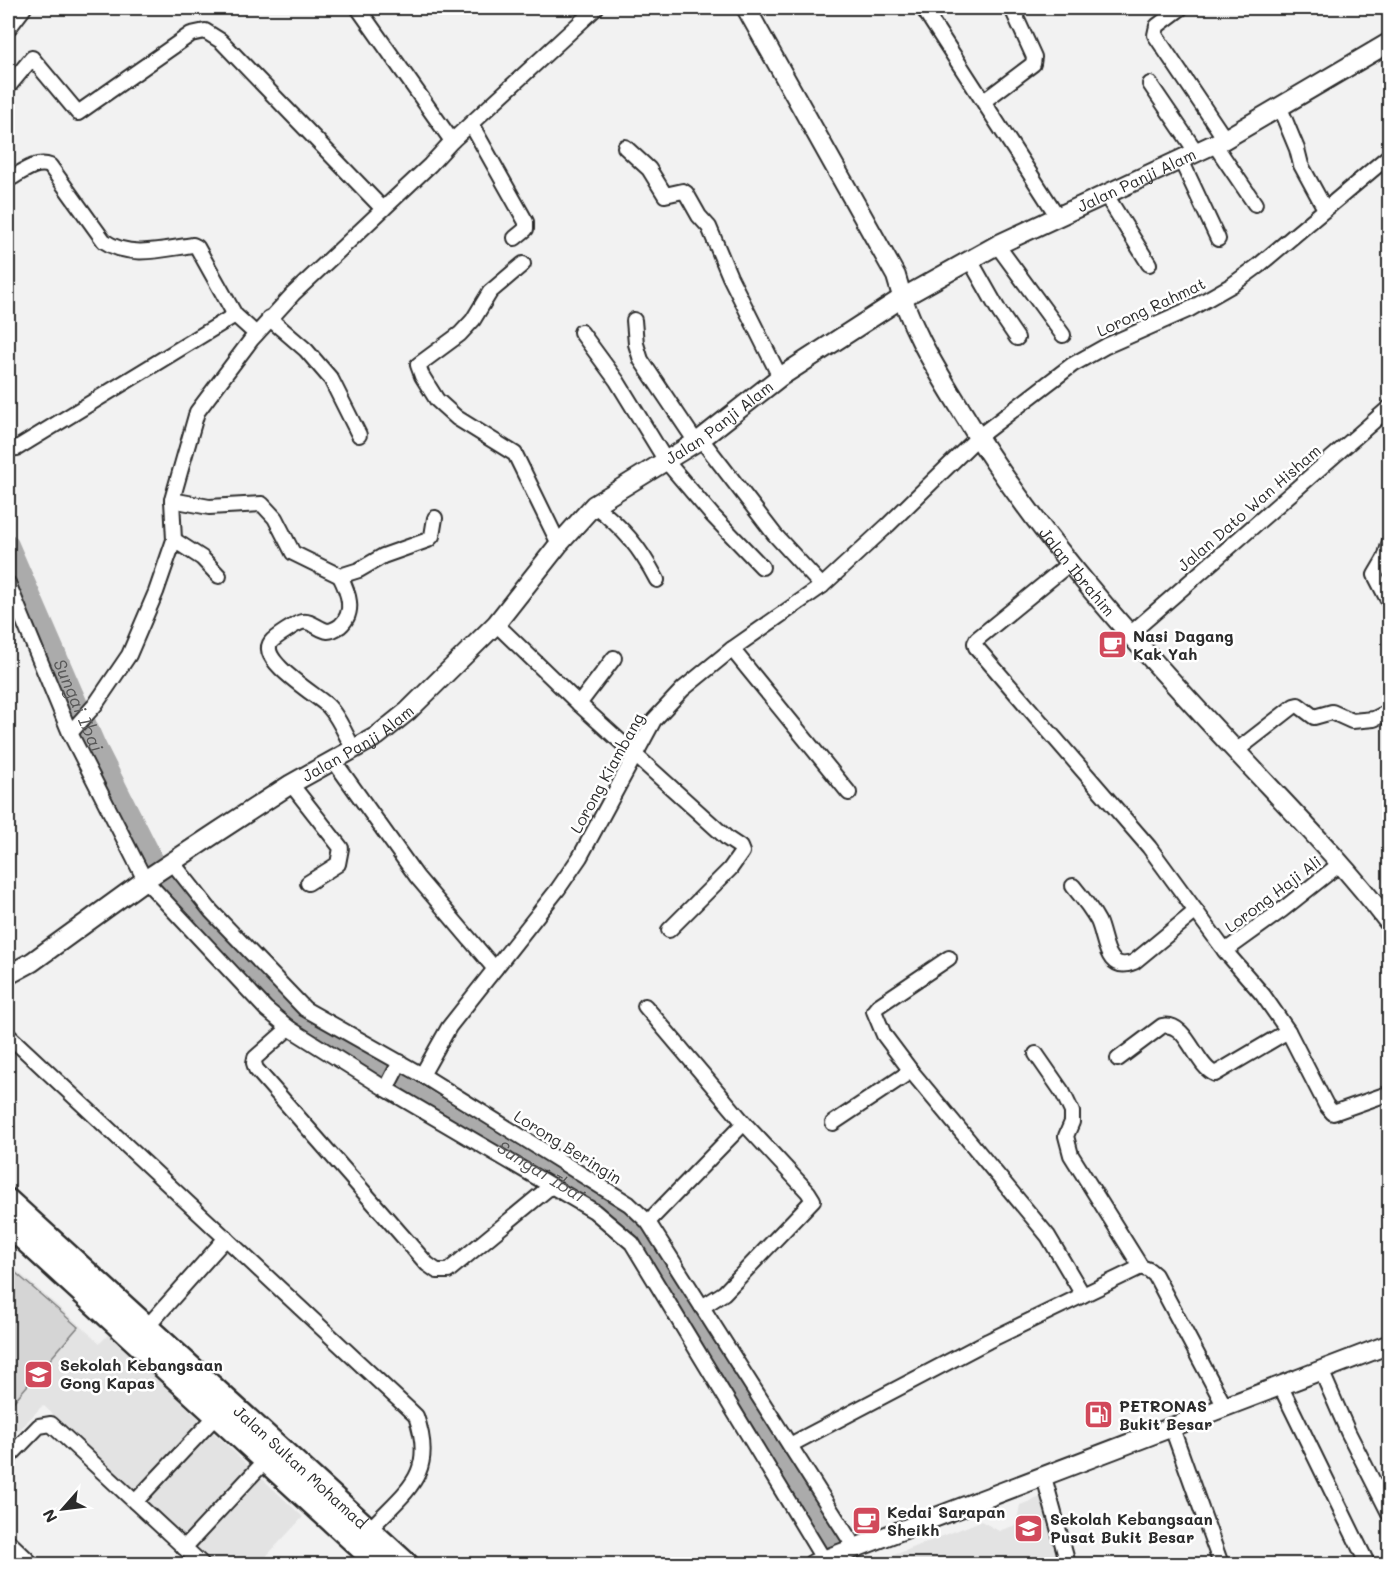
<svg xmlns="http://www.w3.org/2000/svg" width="1397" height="1572" viewBox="0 0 1397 1572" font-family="Mali,sans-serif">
	<rect width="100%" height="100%" fill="#f2f2f2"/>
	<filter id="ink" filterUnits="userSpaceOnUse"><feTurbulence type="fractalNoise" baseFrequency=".0167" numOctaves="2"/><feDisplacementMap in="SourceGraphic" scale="12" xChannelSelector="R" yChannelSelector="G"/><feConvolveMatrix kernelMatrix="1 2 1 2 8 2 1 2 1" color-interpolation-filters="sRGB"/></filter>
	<g filter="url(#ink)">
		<g fill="#e3e3e3">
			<polygon points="8,1263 100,1343 109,1334 303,1517 259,1564 212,1564 43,1405 8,1442"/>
			<polygon points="1041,1497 1060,1564 874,1563 981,1521 999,1531 1016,1525 1020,1505"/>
		</g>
		<polygon fill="#d5d5d5" stroke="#808080" stroke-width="1.5" points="9,1267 78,1327 8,1408 8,1269"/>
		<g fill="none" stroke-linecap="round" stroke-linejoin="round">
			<g stroke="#ababab" stroke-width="21">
				<path id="s1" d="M8 544 95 745 155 864"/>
				<path id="s2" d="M164 878 255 981 300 1023 622 1222 645 1244 835 1543"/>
			</g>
			<defs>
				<g id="minor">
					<polyline points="358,8 452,141"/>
					<polyline points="923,8 1058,217"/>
					<polyline points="1181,8 1157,26 1155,35 1225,139"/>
					<polyline points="8,29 24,8"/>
					<polyline points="1150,84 1197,153"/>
					<polyline points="8,87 32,58 78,113 191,34 205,31 221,41 383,209"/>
					<polyline points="984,101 1033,64 1034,57 1014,13 1018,8"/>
					<polyline points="1280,108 1297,149 1301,165 1325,209"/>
					<polyline points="471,124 526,222 526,229 515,238"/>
					<polyline points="1215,145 1255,204"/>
					<polyline points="625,147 649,169 665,195 683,191 686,193 699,216 709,227 730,277 780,377"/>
					<polyline points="1181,160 1218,239"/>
					<path d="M8 180C21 173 36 160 50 166L104 241C129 259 164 249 193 245L197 247 235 315 256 334"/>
					<polyline points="1106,195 1149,264"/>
					<polyline points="997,245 1063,335"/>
					<polyline points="970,260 1000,313 1017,338"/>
					<polyline points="523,264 490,292 473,320 460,334 418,365 422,376 437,400 457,418 515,454 559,544"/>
					<polyline points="269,318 306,350 331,379 359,435"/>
					<polyline points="634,320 636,344 641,360 696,442"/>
					<polyline points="581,332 617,381 666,461 712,515 762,567"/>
					<polyline points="701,439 775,535 822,586"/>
					<polyline points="8,449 17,448 235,315"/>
					<polyline points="172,500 209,507 262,504 275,518 293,553 340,576 359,570 383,556 428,540 432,536 435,518"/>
					<path d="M594 505C624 529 639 546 657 580"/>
					<polyline points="174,540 202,558 219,576"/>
					<polyline points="1390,541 1385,558 1375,575 1390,604"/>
					<polyline points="1070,563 977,639 975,643 976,647 1149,847 1225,951 1263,995 1288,1031 1326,1105 1333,1113 1390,1093"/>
					<path d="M340 576C348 592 356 612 340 626 337 628 332 631 328 631 319 630 311 620 302 622 297 623 275 637 271 642 257 660 318 696 328 706 339 717 346 736 354 750"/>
					<polyline points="8,583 70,733 145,880 266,1009 289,1028 386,1089 594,1211 632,1243 824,1560"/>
					<polyline points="496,624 579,704 728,839 740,847 742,852 730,869 669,930"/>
					<polyline points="1130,634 1390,407"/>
					<polyline points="732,649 849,793"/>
					<polyline points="579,704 614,658"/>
					<polyline points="70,733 95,705 129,655 156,592 174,540 172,500 197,412 251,340 293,294 430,165 452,141 596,8"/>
					<polyline points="1236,751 1294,706 1298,705 1314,717 1332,712 1352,721 1374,719 1390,711"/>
					<polyline points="334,761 417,877 495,969"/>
					<polyline points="291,784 341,848 338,864 308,883"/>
					<polyline points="172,862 211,911 305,1009 422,1075 629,1204 648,1222 855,1548"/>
					<path d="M1073 886C1082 897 1091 908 1098 921 1106 938 1105 974 1134 962L1196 911"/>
					<polyline points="1225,951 1282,910 1341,863"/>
					<polyline points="949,958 878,1006 874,1011 884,1035 911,1071 1048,1236 1083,1295"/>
					<polyline points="645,1006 744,1123 808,1192 813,1200 724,1293 702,1307"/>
					<polyline points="289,1028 255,1058 254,1063 256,1069 427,1264 437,1271 448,1271 551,1186"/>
					<path d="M8 1035 416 1416C437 1475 406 1490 369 1530"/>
					<polyline points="1036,1054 1063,1093 1072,1112 1072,1122 1066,1136 1071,1155 1141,1267 1149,1270 1155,1275 1225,1407"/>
					<path d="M1118 1059 1162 1026C1187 1020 1195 1066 1215 1074L1288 1031"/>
					<polyline points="422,1075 449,1027 558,889 580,857 654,720 683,689 732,649 822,586 888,525 978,437 1072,365 1106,346 1190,309 1232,285 1258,266 1390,155"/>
					<polyline points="386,1089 400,1062"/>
					<polyline points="833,1123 911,1071"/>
					<polyline points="648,1222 744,1123"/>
					<polyline points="147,1327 226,1238"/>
					<polyline points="1321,1370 1348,1432 1390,1515"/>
					<polyline points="1280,1385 1367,1563"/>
					<polyline points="1172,1428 1221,1564"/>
					<polyline points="790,1445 988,1341 1141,1267"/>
					<polyline points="8,1458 39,1426 51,1424 202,1564"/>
					<polyline points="1044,1477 1068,1564"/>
					<polyline points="135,1502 216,1416"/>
					<polyline points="8,1541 32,1564"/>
					<polyline points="184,1548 265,1461"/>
				</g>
				<g id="major">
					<path id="s3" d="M746 8 896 276C910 329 935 367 963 413 1038 537 1138 646 1236 751 1289 808 1343 862 1390 924"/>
					<path id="s4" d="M8 975 32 962 145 880 219 831 291 784 377 736 408 711 496 624 559 544 594 505 701 439 780 377 902 298 997 245 1225 139 1390 42"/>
					<polyline points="813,1564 1390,1344"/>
				</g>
				<g id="highway">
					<path id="s5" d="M8 1200 407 1564"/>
					<polyline points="8,1225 378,1564"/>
				</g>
			</defs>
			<use href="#minor" stroke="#2b2b2b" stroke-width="18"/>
			<use href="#major" stroke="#2b2b2b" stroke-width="22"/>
			<use href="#highway" stroke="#2b2b2b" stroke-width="26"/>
			<use href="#minor" stroke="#fff" stroke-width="14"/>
			<use href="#major" stroke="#fff" stroke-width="18"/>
			<use href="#highway" stroke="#fff" stroke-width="21"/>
		</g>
	</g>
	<defs>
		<symbol id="cafe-square" viewBox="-11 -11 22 22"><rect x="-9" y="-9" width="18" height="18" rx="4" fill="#d1495b" stroke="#fff"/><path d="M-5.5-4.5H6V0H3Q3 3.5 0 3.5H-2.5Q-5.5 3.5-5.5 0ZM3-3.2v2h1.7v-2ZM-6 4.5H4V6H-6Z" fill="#fff"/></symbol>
		<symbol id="school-square" viewBox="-11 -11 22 22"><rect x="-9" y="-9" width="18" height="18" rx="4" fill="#d1495b" stroke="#fff"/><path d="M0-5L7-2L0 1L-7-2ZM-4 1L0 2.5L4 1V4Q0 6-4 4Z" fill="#fff"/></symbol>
		<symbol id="fuel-square" viewBox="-11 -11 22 22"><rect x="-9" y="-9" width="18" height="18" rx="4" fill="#d1495b" stroke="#fff"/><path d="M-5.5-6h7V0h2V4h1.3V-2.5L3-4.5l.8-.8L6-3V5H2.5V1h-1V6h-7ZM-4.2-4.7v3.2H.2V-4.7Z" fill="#fff"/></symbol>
	</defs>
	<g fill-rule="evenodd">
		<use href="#cafe-square" x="1096" y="628" width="33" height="33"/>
		<use href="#school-square" x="22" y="1358" width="33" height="33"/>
		<use href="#fuel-square" x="1082" y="1398" width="33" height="33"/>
		<use href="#cafe-square" x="850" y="1504" width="33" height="33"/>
		<use href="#school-square" x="1012" y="1512" width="33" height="33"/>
	</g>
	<g text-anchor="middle" stroke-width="5" stroke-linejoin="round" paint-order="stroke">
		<g font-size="16" fill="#2b2b2b" stroke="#fff">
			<text dy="6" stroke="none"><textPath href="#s4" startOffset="1392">Jalan Panji Alam</textPath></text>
			<text transform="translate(1151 307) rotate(-25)" y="6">Lorong Rahmat</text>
			<text dy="6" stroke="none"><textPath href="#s4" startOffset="908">Jalan Panji Alam</textPath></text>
			<text transform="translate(1249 508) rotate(-41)" y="6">Jalan Dato Wan Hisham</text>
			<text dy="6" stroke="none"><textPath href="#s3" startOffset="656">Jalan Ibrahim</textPath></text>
			<text dy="6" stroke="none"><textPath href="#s4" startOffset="420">Jalan Panji Alam</textPath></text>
			<text transform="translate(607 773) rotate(-61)" y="6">Lorong Kiambang</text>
			<text transform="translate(1273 894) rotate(-37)" y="6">Lorong Haji Ali</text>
			<text transform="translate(568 1147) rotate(32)" y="6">Lorong Beringin</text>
			<text dy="6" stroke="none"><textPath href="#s5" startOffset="396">Jalan Sultan Mohamad</textPath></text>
		</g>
		<g font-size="16" font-weight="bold" fill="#2b2b2b" stroke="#fff" text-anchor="start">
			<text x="1133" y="642">Nasi Dagang<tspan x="1133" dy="18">Kak Yah</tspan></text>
			<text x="60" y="1371">Sekolah Kebangsaan<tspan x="60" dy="18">Gong Kapas</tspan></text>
			<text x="1119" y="1412">PETRONAS<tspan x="1119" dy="18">Bukit Besar</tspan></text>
			<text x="887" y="1518">Kedai Sarapan<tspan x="887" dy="18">Sheikh</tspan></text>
			<text x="1050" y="1525">Sekolah Kebangsaan<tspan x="1050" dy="18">Pusat Bukit Besar</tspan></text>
		</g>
		<g font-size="18" font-style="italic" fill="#585858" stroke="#fff">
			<text dy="6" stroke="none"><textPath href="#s1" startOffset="176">Sungai Ibai</textPath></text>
			<text dy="6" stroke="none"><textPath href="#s2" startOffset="482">Sungai Ibai</textPath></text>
		</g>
	</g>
	<rect width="1397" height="1572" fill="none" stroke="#fff" stroke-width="30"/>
	<rect x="15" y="15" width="1367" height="1542" fill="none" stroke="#2b2b2b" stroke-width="2" filter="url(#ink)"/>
	<g transform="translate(63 1509) rotate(242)" stroke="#ffffff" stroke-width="4.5" paint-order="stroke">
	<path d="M0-4.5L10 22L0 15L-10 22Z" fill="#2b2b2b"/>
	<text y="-9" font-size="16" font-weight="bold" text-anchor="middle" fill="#2b2b2b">N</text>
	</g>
</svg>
